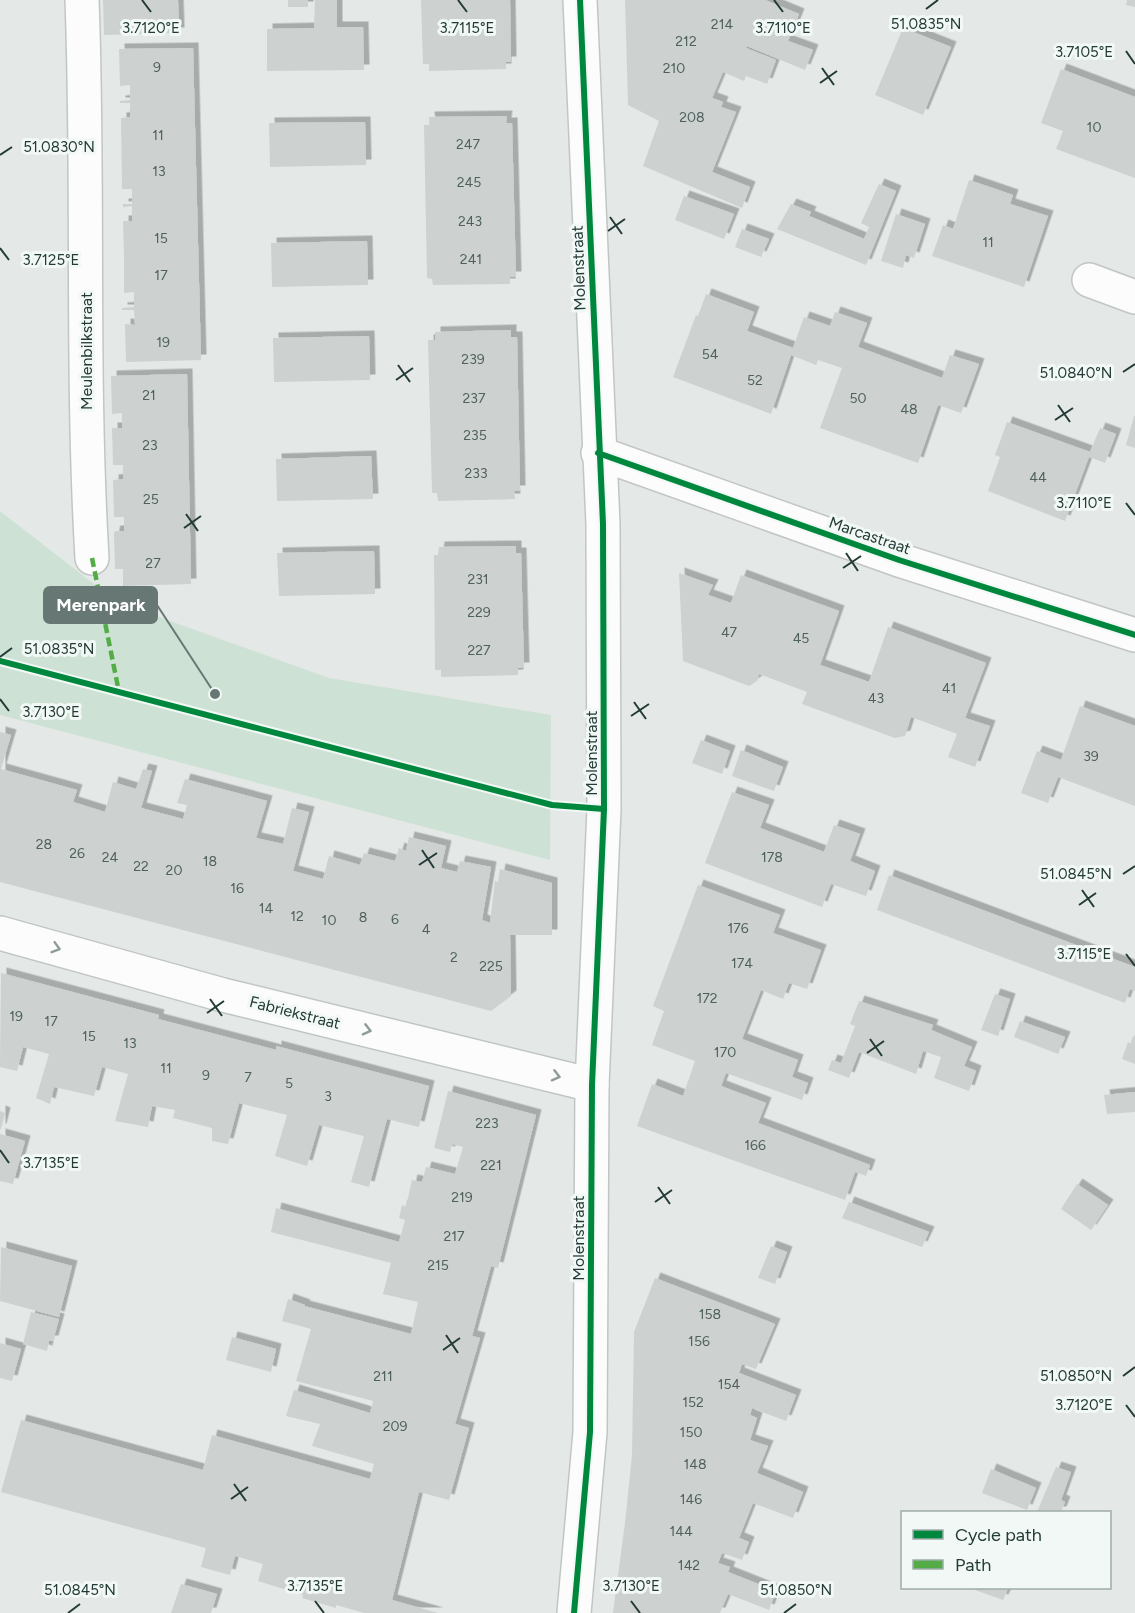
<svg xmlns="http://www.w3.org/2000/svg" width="1135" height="1613" viewBox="0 0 1135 1613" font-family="Figtree,sans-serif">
	<defs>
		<filter id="shadow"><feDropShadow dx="5.5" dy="-5.5" stdDeviation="0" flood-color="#0004"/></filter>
	</defs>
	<rect width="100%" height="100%" fill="#e4e9e7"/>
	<polygon fill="#cee1d5" points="0,511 117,602 329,678 551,715 550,860 0,715"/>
	<g fill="#cdd1d0" filter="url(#shadow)">
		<polygon points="103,0 178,0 179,33 104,35"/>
		<rect x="288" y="0" width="20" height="7"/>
		<polygon points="315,0 337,0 337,27 363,27 364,70 267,71 267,29 314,28"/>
		<polygon points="421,0 510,0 511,62 506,62 506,69 429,71 429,64 423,64"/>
		<polygon points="625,0 765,0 799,14 788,41 813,50 805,70 747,46 746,48 776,60 767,84 746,76 744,81 723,72 712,98 723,102 721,107 736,112 712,172 750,187 742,208 643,166 659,121 628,105"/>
		<polygon points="1127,0 1135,0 1135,7 1126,5"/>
		<polygon points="903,28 951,47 923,115 875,95"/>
		<polygon points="193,48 201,360 126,362 125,324 135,325 134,310 122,310 122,308 134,307 134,292 124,293 124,256 123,221 132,221 132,206 123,207 123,204 132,204 132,189 122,189 121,118 130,117 130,103 120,103 120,101 130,100 130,85 120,86 119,49"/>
		<polygon points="1061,69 1135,97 1135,178 1056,149 1063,131 1041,123"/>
		<polygon points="507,116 506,123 512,123 516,277 510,277 510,284 433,285 432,279 427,278 424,125 430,125 429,117"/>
		<polygon points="365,122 366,165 270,167 269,123"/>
		<polygon points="969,180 1013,195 1010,204 1048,216 1024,287 932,256 943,225 953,229"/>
		<polygon points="879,184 896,191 866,265 777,229 791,204 811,212 809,216 864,239 869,227 861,223"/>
		<polygon points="684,196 734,214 724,239 675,220"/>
		<polygon points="896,214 925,224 914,258 906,255 903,268 881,261"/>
		<polygon points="742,229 769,239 761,257 735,247"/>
		<polygon points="367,241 368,285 272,287 271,243"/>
		<polygon points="706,294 754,312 747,331 793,348 804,317 830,326 835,312 867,323 858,347 942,378 950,355 979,364 961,413 938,405 918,463 820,428 842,368 818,360 816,365 791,355 771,414 673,377 696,315 698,316"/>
		<polygon points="511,330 511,337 517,337 520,491 514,491 515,499 438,501 437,493 432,493 428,340 435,340 435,332"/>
		<polygon points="369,336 370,380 274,382 273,338"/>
		<polygon points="187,374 191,584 123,586 123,569 115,569 114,534 115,531 124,531 124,517 114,517 113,480 123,479 123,465 113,465 112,428 122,428 122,413 112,414 111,376"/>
		<polygon points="1134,416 1135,416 1135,448 1126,445"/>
		<polygon points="1007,422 1090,452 1100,428 1116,434 1105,463 1089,457 1065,521 988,491 1000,457 995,455"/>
		<polygon points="371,456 373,499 277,501 276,459"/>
		<polygon points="516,546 516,553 521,553 524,668 518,668 518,675 441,677 441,670 435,670 434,555 438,555 439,547"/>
		<polygon points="374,551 375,594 279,596 277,553"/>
		<polygon points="679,573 713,585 708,595 731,603 741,575 839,611 820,665 869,682 888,627 986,663 965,718 990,726 975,767 948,757 957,734 911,717 905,736 895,738 802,704 807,692 759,674 757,681 749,686 683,661"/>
		<polygon points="1080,706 1135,726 1135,806 1058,777 1048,803 1021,793 1037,751 1061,760"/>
		<polygon points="0,732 11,735 1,769 77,790 73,802 105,812 113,782 136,789 143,769 152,771 141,808 183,819 187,805 177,803 185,779 267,801 256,838 283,844 292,808 309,812 293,871 323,879 329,856 360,865 364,853 395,861 399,848 406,851 409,837 446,846 441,868 457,872 460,861 491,867 482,920 490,923 495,881 498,882 500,869 552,883 552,935 510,935 511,996 491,1011 0,882"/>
		<polygon points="701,740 730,751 722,774 692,763"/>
		<polygon points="741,750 783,767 774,791 732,776"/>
		<polygon points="732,792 769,805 760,828 824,852 834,825 860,834 850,861 875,871 866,896 831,884 822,907 705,863"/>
		<polygon points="889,875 1135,967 1135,991 1130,989 1125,1003 877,910"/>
		<polygon points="698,885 780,915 773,933 821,950 807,989 789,983 783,999 761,990 742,1039 798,1060 792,1077 808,1083 802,1100 726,1073 721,1086 766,1103 758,1123 870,1165 866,1176 855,1172 845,1200 637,1126 652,1084 683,1096 695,1061 652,1045 664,1011 653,1006"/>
		<polygon points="1,973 159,1015 158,1019 238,1040 276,1050 276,1046 429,1086 419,1127 387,1119 369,1187 351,1182 364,1136 319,1125 307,1166 275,1156 287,1115 239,1103 228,1144 212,1141 212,1128 173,1118 175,1110 152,1106 148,1127 115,1121 128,1074 102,1067 94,1096 54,1087 50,1104 36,1098 49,1054 23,1047 17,1071 0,1067"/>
		<polygon points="995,994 1010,999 998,1036 981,1030"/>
		<polygon points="859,1001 933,1025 931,1030 972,1047 964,1066 976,1071 969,1091 934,1078 941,1057 923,1051 916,1074 859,1052 849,1078 828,1070 832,1060 841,1063 855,1026 850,1024"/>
		<polygon points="1020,1021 1065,1037 1058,1054 1014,1037"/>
		<polygon points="1135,1034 1135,1064 1122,1059 1128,1042 1131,1044"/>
		<polygon points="448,1091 536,1115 498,1268 491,1266 472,1336 480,1338 455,1424 469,1428 449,1500 419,1492 392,1600 438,1613 364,1613 336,1605 336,1608 302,1598 303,1595 258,1581 263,1564 235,1556 230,1575 201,1567 206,1548 1,1492 21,1420 203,1470 212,1435 370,1479 374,1464 312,1446 320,1424 286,1416 294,1390 370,1413 373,1401 296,1381 311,1329 282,1321 288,1299 305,1305 304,1306 411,1334 418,1302 383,1294 391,1263 271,1232 276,1208 399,1242 405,1220 399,1218 402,1205 406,1207 412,1180 422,1182 426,1167 455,1174 463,1147 452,1144 450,1152 434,1148"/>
		<polygon points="1135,1092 1135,1112 1107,1114 1104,1095"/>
		<polygon points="0,1111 5,1113 1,1129 0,1129"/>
		<polygon points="0,1134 25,1141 13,1184 0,1181"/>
		<polygon points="1077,1184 1108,1205 1091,1230 1061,1209"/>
		<polygon points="849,1202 929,1232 922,1247 842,1218"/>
		<polygon points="771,1246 787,1252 775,1284 758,1278"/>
		<polygon points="1,1247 72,1266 59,1317 0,1301"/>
		<polygon points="655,1278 775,1324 756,1369 742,1364 739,1373 796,1395 786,1421 752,1408 750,1415 757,1418 750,1440 768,1446 757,1473 803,1492 793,1518 753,1503 739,1538 749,1542 742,1560 722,1553 718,1563 730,1567 728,1572 776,1591 769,1610 728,1594 720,1613 613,1613 625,1523 632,1455 634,1332"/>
		<polygon points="31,1312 59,1319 53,1341 49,1341 47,1351 23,1344"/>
		<polygon points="232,1337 276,1349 271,1372 226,1360"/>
		<polygon points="0,1343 21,1349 12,1381 0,1378"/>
		<polygon points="1056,1467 1071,1472 1061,1500 1065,1502 1061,1512 1037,1512"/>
		<polygon points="991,1469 1036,1488 1027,1510 982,1493"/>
		<polygon points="181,1584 217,1594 211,1613 171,1613"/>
		<polygon points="976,1588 1008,1588 1003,1600 975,1590"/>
	</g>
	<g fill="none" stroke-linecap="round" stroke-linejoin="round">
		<defs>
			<g id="minor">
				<path d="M82 0C89 186 81 372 92 558"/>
				<polyline points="1089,280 1135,297"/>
				<polyline points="598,453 899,560 1135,635"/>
				<polyline points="0,933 223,995 592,1085"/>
				<polyline points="574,1613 590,1432 592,1085 604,809 603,524 580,0"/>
			</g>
		</defs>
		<use href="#minor" stroke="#c1c6c4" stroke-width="36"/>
		<use href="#minor" stroke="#fbfcfb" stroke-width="33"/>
		<polyline stroke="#53ac45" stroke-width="4.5" stroke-dasharray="9 4.5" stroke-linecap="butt" points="92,558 119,692"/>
		<defs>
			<g id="cycleway">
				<polyline points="598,453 899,560 1135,635"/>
				<polyline points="0,661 552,805 604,809"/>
				<polyline points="574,1613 590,1432 592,1085 604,809 603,524 580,0"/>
			</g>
		</defs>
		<use href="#cycleway" stroke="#f2f8f5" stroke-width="10"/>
		<use href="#cycleway" stroke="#00873e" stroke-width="6"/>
	</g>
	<defs><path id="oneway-chevron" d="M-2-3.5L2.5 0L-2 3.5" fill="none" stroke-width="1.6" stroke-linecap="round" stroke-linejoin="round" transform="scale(1.5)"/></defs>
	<g stroke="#8f9c98">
		<use href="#oneway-chevron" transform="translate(56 948) rotate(16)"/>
		<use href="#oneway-chevron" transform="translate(367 1030) rotate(14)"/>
		<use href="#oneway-chevron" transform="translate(556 1076) rotate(14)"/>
	</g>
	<path fill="none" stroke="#233b36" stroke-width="2" d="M142 0 151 12M458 0 467 12M774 0 783 12M926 9 938 0M1126 51 1135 64M822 68 834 85M820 83 837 71M0 155 12 147M610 217 622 234M608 231 625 219M0 248 9 260M398 365 410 382M1123 372 1135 364M396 380 413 368M1058 405 1070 422M1055 420 1073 408M1126 503 1135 515M186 514 198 531M184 528 201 516M846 553 858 571M843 568 861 556M0 657 12 648M0 699 9 711M634 702 646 719M631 716 649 704M422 850 434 868M419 865 437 853M1123 874 1135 866M1082 890 1094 907M1079 905 1096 893M1126 954 1135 966M210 999 222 1016M207 1013 224 1001M870 1039 882 1056M867 1053 884 1041M0 1150 9 1163M658 1187 670 1204M655 1202 672 1190M446 1335 458 1353M443 1350 460 1338M1123 1376 1135 1367M1126 1405 1135 1417M234 1484 246 1501M231 1499 248 1487M315 1601 324 1613M631 1601 640 1613M68 1613 80 1604M784 1613 796 1604"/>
	<g text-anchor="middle" stroke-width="6" stroke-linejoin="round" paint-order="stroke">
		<g font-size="14" fill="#4e615d">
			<text x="722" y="29">214</text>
			<text x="686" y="46">212</text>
			<text x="157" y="72">9</text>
			<text x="674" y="73">210</text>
			<text x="692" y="122">208</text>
			<text x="1094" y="132">10</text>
			<text x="158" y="140">11</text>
			<text x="468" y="149">247</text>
			<text x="159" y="176">13</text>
			<text x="469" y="187">245</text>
			<text x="470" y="226">243</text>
			<text x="161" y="243">15</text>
			<text x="988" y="247">11</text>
			<text x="471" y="264">241</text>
			<text x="161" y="280">17</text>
			<text x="163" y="347">19</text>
			<text x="710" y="359">54</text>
			<text x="473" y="364">239</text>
			<text x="755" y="385">52</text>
			<text x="149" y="400">21</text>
			<text x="474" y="403">237</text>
			<text x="858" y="403">50</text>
			<text x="909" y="414">48</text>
			<text x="475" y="440">235</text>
			<text x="150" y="450">23</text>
			<text x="476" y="478">233</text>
			<text x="1038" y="482">44</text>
			<text x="151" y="504">25</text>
			<text x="153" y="568">27</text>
			<text x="478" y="584">231</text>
			<text x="479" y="617">229</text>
			<text x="729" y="637">47</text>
			<text x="801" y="643">45</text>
			<text x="479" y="655">227</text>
			<text x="949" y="693">41</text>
			<text x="876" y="703">43</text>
			<text x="1091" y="761">39</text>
			<text x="44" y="849">28</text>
			<text x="77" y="858">26</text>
			<text x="110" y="862">24</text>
			<text x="772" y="862">178</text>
			<text x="210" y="866">18</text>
			<text x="141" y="871">22</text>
			<text x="174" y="875">20</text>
			<text x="237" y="893">16</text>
			<text x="266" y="913">14</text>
			<text x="297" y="921">12</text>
			<text x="363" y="922">8</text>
			<text x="395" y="924">6</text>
			<text x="329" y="925">10</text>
			<text x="738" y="933">176</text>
			<text x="426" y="934">4</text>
			<text x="454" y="962">2</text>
			<text x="742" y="968">174</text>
			<text x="491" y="971">225</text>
			<text x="707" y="1003">172</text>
			<text x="16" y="1021">19</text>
			<text x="51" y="1026">17</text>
			<text x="89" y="1041">15</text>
			<text x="130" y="1048">13</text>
			<text x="725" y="1057">170</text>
			<text x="166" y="1073">11</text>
			<text x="206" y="1080">9</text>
			<text x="248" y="1082">7</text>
			<text x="289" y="1088">5</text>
			<text x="328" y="1101">3</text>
			<text x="487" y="1128">223</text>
			<text x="755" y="1150">166</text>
			<text x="491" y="1170">221</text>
			<text x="462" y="1202">219</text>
			<text x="454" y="1241">217</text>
			<text x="438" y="1270">215</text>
			<text x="710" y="1319">158</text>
			<text x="699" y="1346">156</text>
			<text x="383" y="1381">211</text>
			<text x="729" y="1389">154</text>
			<text x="693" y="1407">152</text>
			<text x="395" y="1431">209</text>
			<text x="691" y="1437">150</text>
			<text x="695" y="1469">148</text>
			<text x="691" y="1504">146</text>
			<text x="681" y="1536">144</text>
			<text x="689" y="1570">142</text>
		</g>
		<g font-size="16" fill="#233b36" stroke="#f2f8f5">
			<text transform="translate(578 268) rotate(-92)" y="6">Molenstraat</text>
			<text transform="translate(86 351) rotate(-90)" y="6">Meulenbilkstraat</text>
			<text transform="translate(870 535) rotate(19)" y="6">Marcastraat</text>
			<text transform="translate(591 753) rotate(-90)" y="6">Molenstraat</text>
			<text transform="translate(295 1012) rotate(14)" y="6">Fabriekstraat</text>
			<text transform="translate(578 1238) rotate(-90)" y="6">Molenstraat</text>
		</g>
	</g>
	<g font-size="15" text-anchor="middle" fill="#233b36" stroke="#f2f8f5" stroke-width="6" stroke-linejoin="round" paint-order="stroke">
		<text x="926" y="29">51.0835°N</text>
		<text x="151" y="33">3.7120°E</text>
		<text x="467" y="33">3.7115°E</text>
		<text x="783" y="33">3.7110°E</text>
		<text x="1084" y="57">3.7105°E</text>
		<text x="59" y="152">51.0830°N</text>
		<text x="51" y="265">3.7125°E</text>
		<text x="1076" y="378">51.0840°N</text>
		<text x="1084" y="508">3.7110°E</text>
		<text x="59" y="654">51.0835°N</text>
		<text x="51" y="717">3.7130°E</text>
		<text x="1076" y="879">51.0845°N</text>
		<text x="1084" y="959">3.7115°E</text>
		<text x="51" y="1168">3.7135°E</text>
		<text x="1076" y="1381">51.0850°N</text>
		<text x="1084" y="1410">3.7120°E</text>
		<text x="315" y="1591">3.7135°E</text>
		<text x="631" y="1591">3.7130°E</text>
		<text x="80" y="1595">51.0845°N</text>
		<text x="796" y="1595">51.0850°N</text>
	</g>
	<path fill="none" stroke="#677874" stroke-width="2" d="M215 694L157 605"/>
	<circle fill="#677874" stroke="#f2f8f5" stroke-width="2" cx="215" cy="694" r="6"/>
	<rect fill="#677874" stroke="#677874" stroke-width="2" x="44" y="587" width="113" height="36" rx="6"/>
	<g font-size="18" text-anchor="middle" font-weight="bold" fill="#fff">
		<text x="101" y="611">Merenpark</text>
	</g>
	<rect x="901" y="1511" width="210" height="78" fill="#f2f8f5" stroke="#9faca9" stroke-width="1.5"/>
	<rect x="913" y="1530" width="30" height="9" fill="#00873e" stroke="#9faca9" stroke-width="1.5"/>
	<text x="955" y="1541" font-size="18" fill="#233b36">Cycle path</text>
	<rect x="913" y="1560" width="30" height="9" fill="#53ac45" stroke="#9faca9" stroke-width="1.5"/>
	<text x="955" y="1571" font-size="18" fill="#233b36">Path</text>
</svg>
